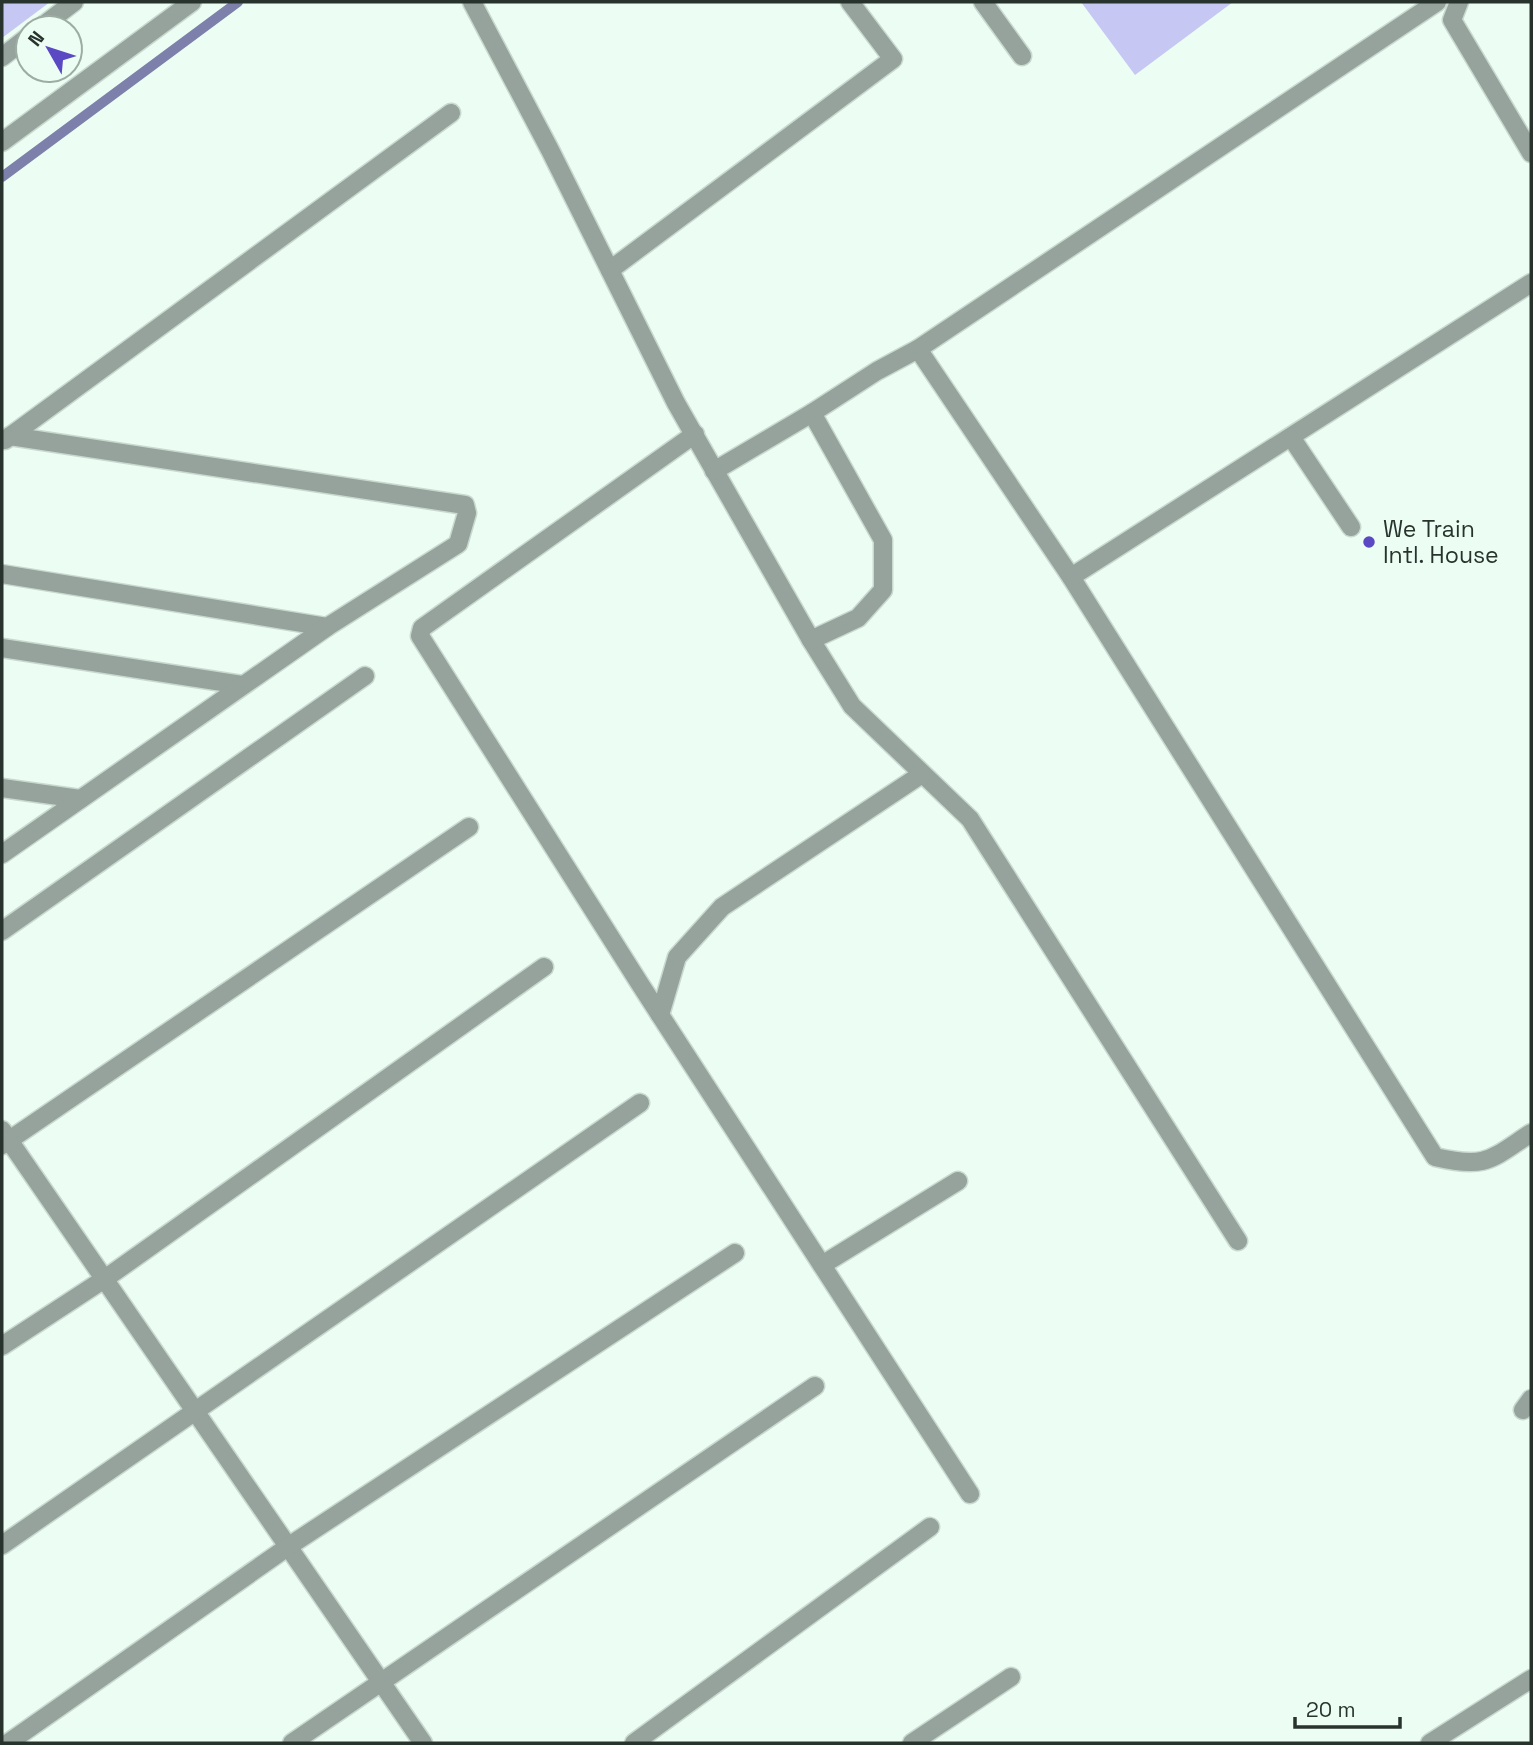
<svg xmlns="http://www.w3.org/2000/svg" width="1533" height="1745" viewBox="0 0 1533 1745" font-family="'Space Grotesk',sans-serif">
	<rect width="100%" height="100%" fill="#ecfef4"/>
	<g fill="#c6c7f3">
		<polygon points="2,2 50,2 2,38"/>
		<polygon points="1081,2 1233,2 1135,75"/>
	</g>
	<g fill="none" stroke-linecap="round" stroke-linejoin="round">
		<polyline stroke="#7d80aa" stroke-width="10" points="2,177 238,2"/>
		<defs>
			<g id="service">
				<polyline points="983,2 1022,56"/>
				<polyline points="1459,2 1452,20 1531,153"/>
				<polyline points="610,270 893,59 850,2"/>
				<path d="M918 349 1071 577 1435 1157C1486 1169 1490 1160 1531 1133"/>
				<polyline points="812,413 877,371 918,349 1437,2"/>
				<polyline points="1291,437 1351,527"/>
				<polyline points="5,440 451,113"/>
				<polyline points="2,574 327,627"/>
				<polyline points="1071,577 1531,283"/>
				<polyline points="2,648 242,685"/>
				<polyline points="2,788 80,799"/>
				<polyline points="2,854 327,627 458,544 467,513 465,505 10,436"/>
			</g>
			<g id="minor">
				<polyline points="472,2 550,150 676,403 811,640 852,706 970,819 1238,1241"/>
				<polyline points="695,434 422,628 420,636 640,984 970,1494"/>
				<polyline points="714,471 812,413 883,540 883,590 858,618 811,640"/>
				<polyline points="2,931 365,676"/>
				<polyline points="660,1015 677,957 722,907 922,774"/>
				<polyline points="2,1130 423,1743"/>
				<polyline points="2,1145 469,827"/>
				<polyline points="822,1265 958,1181"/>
				<polyline points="2,1346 106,1278 544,967"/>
				<polyline points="1523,1410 1531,1399"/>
				<polyline points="2,1545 640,1103"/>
				<polyline points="8,1743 289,1546 735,1253"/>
				<polyline points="292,1743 815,1386"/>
				<polyline points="634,1743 930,1527"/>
				<polyline points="912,1743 1011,1677"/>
				<polyline points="1430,1743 1531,1679"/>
			</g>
			<g id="tertiary">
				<polyline points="40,28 74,2"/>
				<polyline points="2,57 28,37"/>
				<polyline points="2,142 192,2"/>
			</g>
		</defs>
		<use href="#service" stroke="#c9d9d0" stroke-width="21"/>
		<use href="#minor" stroke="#c9d9d0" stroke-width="21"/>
		<use href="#tertiary" stroke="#c9d9d0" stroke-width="21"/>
		<use href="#service" stroke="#96a29c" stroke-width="18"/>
		<use href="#minor" stroke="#96a29c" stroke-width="18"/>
		<use href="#tertiary" stroke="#96a29c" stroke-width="18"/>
	</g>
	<circle fill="#5a49c2" stroke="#ecfef4" stroke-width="2.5" cx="1369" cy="542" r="7"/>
	<g text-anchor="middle" stroke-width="5" stroke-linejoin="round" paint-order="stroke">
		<g font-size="23" fill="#28332d" stroke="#ecfef4" text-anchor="start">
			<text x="1383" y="537">We Train<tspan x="1383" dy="26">Intl. House</tspan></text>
		</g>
	</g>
	<rect width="1533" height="1745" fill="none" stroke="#28332d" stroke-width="7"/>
	<g transform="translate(49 49) rotate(309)"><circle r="33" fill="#ecfef4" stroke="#9eada4" stroke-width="2"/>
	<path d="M0-5L12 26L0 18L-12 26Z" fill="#5a49c2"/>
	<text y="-10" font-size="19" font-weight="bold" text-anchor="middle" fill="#28332d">N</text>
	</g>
	<path d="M1295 1717v10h105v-10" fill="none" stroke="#28332d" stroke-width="3.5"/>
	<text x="1306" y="1717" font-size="21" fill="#28332d" stroke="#ecfef4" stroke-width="5" paint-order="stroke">20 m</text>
</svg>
